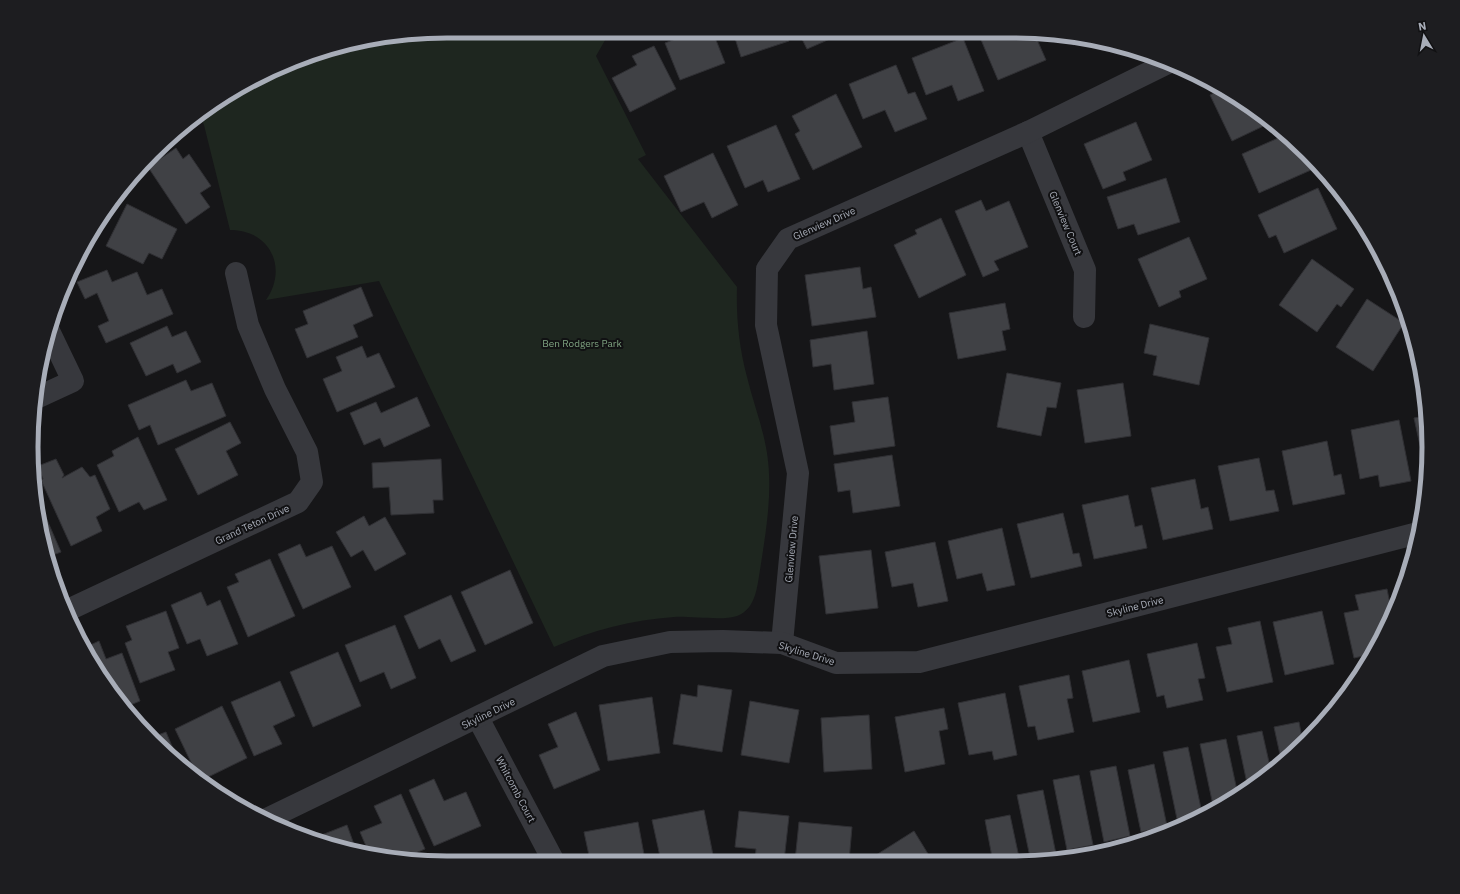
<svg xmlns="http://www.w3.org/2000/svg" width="1460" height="894" viewBox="0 0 1460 894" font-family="'IBM Plex Sans',sans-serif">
	<rect width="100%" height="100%" fill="#161618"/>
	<path fill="#1e261f" d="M392 35H608L596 56 646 155 638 159 737 287C736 317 739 347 747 377 753 402 763 427 767 453 773 492 766 531 760 570 757 587 756 609 737 616 723 621 691 616 674 617 632 620 593 630 554 647L379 281 266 300C288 269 271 230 230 230L204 125 199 114 263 74 313 53Z"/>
	<g fill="#404145" stroke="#303034">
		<polygon points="686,35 714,35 725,63 680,80 665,43"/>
		<polygon points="734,35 787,35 789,41 741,57"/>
		<polygon points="800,35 839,35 807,49"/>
		<polygon points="979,35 1035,35 1046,60 998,80"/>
		<polygon points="1051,35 1068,35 1054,41"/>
		<polygon points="1070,35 1086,40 1073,45"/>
		<polygon points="963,38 984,91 958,101 952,85 926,95 912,58"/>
		<polygon points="654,46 676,89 630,112 612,78 637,65 632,56"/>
		<polygon points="896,65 908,94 915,92 927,119 895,132 885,110 863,119 849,84"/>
		<polygon points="1220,90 1266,117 1272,122 1232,141 1210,95"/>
		<polygon points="836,94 862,147 813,170 795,134 800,131 792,116"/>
		<polygon points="1136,122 1152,160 1123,172 1126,180 1103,189 1084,144"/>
		<polygon points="776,125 800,179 768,192 763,180 745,188 727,146"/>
		<polygon points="1285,135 1303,152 1311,170 1259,193 1242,154"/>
		<polygon points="176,148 183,159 189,154 211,186 200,193 210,207 186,224 148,167"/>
		<polygon points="713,153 738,205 712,218 704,202 681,212 664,176"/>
		<polygon points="1166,178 1180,222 1138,235 1134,224 1118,229 1107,197"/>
		<polygon points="1318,188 1337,229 1284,253 1276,235 1269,238 1258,215"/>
		<polygon points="981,200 986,211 1009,201 1028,247 994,261 999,270 983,277 955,211"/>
		<polygon points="127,204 177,229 162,259 149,253 143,264 106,246"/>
		<polygon points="941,218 966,275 919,298 894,245 917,234 915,230"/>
		<polygon points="1189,237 1207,279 1179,291 1181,297 1159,307 1138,259"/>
		<polygon points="1312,259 1354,289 1341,307 1337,304 1317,332 1279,305"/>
		<polygon points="860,267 863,289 871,287 876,317 812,326 805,275"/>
		<polygon points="107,270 112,282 137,272 147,295 162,289 173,314 106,343 98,326 109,321 97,293 85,299 77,282"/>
		<polygon points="361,287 373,316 353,325 358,337 307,358 295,329 308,324 303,311"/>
		<polygon points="1367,299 1404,323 1373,371 1336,347"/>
		<polygon points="1005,303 1010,329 1002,331 1006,350 958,359 949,313"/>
		<polygon points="1150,324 1209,338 1199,385 1153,375 1157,356 1144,353"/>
		<polygon points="167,326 172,337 186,331 201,362 177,373 173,364 146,376 130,343"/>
		<polygon points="867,331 874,384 834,390 831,364 813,367 810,340"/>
		<polygon points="362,346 367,358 379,353 395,387 337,412 323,379 342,371 336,357"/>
		<polygon points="1007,373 1061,383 1056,408 1047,407 1041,436 997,427"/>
		<polygon points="186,380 191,391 212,383 226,416 158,445 150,425 139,430 128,405"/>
		<polygon points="1123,383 1131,436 1085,443 1077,390"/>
		<polygon points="417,397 430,426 384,447 380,438 364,445 350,413 376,402 381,413"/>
		<polygon points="888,397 895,446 834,455 830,426 855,422 852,402"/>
		<polygon points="1426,416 1428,473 1426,473 1414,418"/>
		<polygon points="1399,420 1411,481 1380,487 1378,475 1360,479 1351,430"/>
		<polygon points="230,422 241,443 226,451 238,475 198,495 175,449"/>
		<polygon points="138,437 167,500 144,510 139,502 119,512 97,465 114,456 112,451"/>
		<polygon points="1327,441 1334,476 1341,474 1345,494 1293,505 1282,451"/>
		<polygon points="892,455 900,506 853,513 850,490 838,492 834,464"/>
		<polygon points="1259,458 1266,491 1274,490 1279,511 1230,521 1218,466"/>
		<polygon points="56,459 64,475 62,478 82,467 90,477 95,475 110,509 96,517 102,531 71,546 41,480 43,479 38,466"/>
		<polygon points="441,459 443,500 433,500 434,513 391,515 389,487 373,488 372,463"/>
		<polygon points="1195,479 1201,509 1208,507 1213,529 1163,540 1151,488"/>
		<polygon points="34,490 61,552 48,557 35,502"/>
		<polygon points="1128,495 1135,527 1142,525 1147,548 1094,559 1082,505"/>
		<polygon points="1063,513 1073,554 1079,553 1082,566 1031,578 1017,524"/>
		<polygon points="364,516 369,526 385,517 406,554 375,571 363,550 351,557 336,532"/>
		<polygon points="1002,528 1015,585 987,591 982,573 957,579 948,541"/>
		<polygon points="935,542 948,601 918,607 913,583 892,587 885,552"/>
		<polygon points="300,544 306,557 332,546 351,587 303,609 278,554"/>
		<polygon points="871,550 878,608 826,614 819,556"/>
		<polygon points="270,559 295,616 248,637 227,587 239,582 235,574"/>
		<polygon points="510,570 533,623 485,645 461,592"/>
		<polygon points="1387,589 1392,614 1386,631 1372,654 1354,658 1344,613 1359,610 1355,595"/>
		<polygon points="201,592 207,606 220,600 238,644 207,656 200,639 187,644 171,605"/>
		<polygon points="451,595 476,651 451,662 440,639 419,649 404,616"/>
		<polygon points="166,611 179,648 168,652 175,670 140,683 125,643 132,640 126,626"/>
		<polygon points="1322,611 1334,664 1285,675 1273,622"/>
		<polygon points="1260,621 1273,682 1227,692 1216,647 1232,644 1228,628"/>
		<polygon points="395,625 416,678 391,689 384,672 360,682 345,645"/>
		<polygon points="99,641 106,659 122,653 140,701 128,706 125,697 119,700 101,678 86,647"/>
		<polygon points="1197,643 1205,678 1198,679 1203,700 1167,708 1164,695 1157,697 1147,654"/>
		<polygon points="338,652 361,706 313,727 290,672"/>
		<polygon points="1129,660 1140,712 1093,722 1082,671"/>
		<polygon points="1069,675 1073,698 1067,699 1074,732 1038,740 1035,726 1028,727 1019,686"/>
		<polygon points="280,681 295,716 273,726 282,744 254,756 231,702"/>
		<polygon points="698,685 732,690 722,752 673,744 681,694 697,697"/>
		<polygon points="1005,693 1017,755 994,760 992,751 969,755 958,703"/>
		<polygon points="652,697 660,753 608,761 599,705"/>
		<polygon points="750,701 799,710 789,763 741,755"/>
		<polygon points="222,706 247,758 200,781 175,729"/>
		<polygon points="944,708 948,729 939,731 945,764 905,772 895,717"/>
		<polygon points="576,712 600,770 554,789 539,755 558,747 548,724"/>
		<polygon points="869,715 872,769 824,772 821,718"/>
		<polygon points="1299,722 1303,743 1287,760 1282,764 1274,727"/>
		<polygon points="1321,724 1314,732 1312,726"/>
		<polygon points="1262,731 1271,771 1248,788 1237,736"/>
		<polygon points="166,732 180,765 150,738"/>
		<polygon points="1226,739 1238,795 1221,807 1214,810 1200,744"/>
		<polygon points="1188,747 1202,813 1177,819 1163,752"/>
		<polygon points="1154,764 1167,826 1141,832 1128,770"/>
		<polygon points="1116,766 1130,836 1104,842 1090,771"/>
		<polygon points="1079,775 1093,845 1067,850 1053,780"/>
		<polygon points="434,779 444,801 466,792 481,826 434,846 409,790"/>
		<polygon points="1043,790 1057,859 1040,862 1031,862 1017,795"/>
		<polygon points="401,794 425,849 401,859 393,859 369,853 360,832 382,823 374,806"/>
		<polygon points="704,810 713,855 692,860 693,861 661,861 652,820"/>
		<polygon points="739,811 789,816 784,861 755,861 756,849 735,847"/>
		<polygon points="1010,815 1020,862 993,862 985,820"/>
		<polygon points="638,822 645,860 590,860 584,832"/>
		<polygon points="799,822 852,827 849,861 795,861"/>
		<polygon points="347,825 356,850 314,838"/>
		<polygon points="914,831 933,862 876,861 873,857"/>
	</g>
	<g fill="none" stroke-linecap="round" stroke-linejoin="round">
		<g stroke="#37383d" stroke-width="22">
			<polyline points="1028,132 1085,270 1084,317"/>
			<polyline points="34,399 73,381 49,331"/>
			<polyline points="68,610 298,502 312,482 307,452 275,389 248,325 236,273"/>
			<polyline points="782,643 798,473 766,325 767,269 788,239 1028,132 1170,62"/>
			<polyline points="478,718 553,860"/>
			<polyline points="267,819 603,656 670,642 723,641 782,643 836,663 919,662 1418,533"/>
		</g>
	</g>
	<g text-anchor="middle" stroke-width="4" stroke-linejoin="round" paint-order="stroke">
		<g font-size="10" fill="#a8adb8" stroke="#111113">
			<text transform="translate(824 223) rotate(-24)" y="4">Glenview Drive</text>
			<text transform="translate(1066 223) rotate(67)" y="4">Glenview Court</text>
			<text transform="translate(252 524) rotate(-25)" y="4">Grand Teton Drive</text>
			<text transform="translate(791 549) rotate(-85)" y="4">Glenview Drive</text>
			<text transform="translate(1135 606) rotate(-14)" y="4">Skyline Drive</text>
			<text transform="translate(807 653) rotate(17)" y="4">Skyline Drive</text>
			<text transform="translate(488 713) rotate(-26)" y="4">Skyline Drive</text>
			<text transform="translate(516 789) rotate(62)" y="4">Whitcomb Court</text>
		</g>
		<g font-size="10" fill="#7fa381" stroke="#111113">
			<text x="582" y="347">Ben Rodgers Park</text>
		</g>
	</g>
	<path d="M0 0H1460V894H0ZM447 38H1013A409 409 0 0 1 1422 447V447A409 409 0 0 1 1013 856H447A409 409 0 0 1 38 447V447A409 409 0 0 1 447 38Z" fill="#1d1d20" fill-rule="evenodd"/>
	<path fill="none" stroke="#a8adb8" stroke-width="5" d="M447 38H1013A409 409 0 0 1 1422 447V447A409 409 0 0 1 1013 856H447A409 409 0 0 1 38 447V447A409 409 0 0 1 447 38Z"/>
	<g transform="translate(1424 36) rotate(350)" stroke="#111113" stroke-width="3" paint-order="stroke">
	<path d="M0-3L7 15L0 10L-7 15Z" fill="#a8adb8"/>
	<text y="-6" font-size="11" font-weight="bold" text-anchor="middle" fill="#a8adb8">N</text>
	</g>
</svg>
